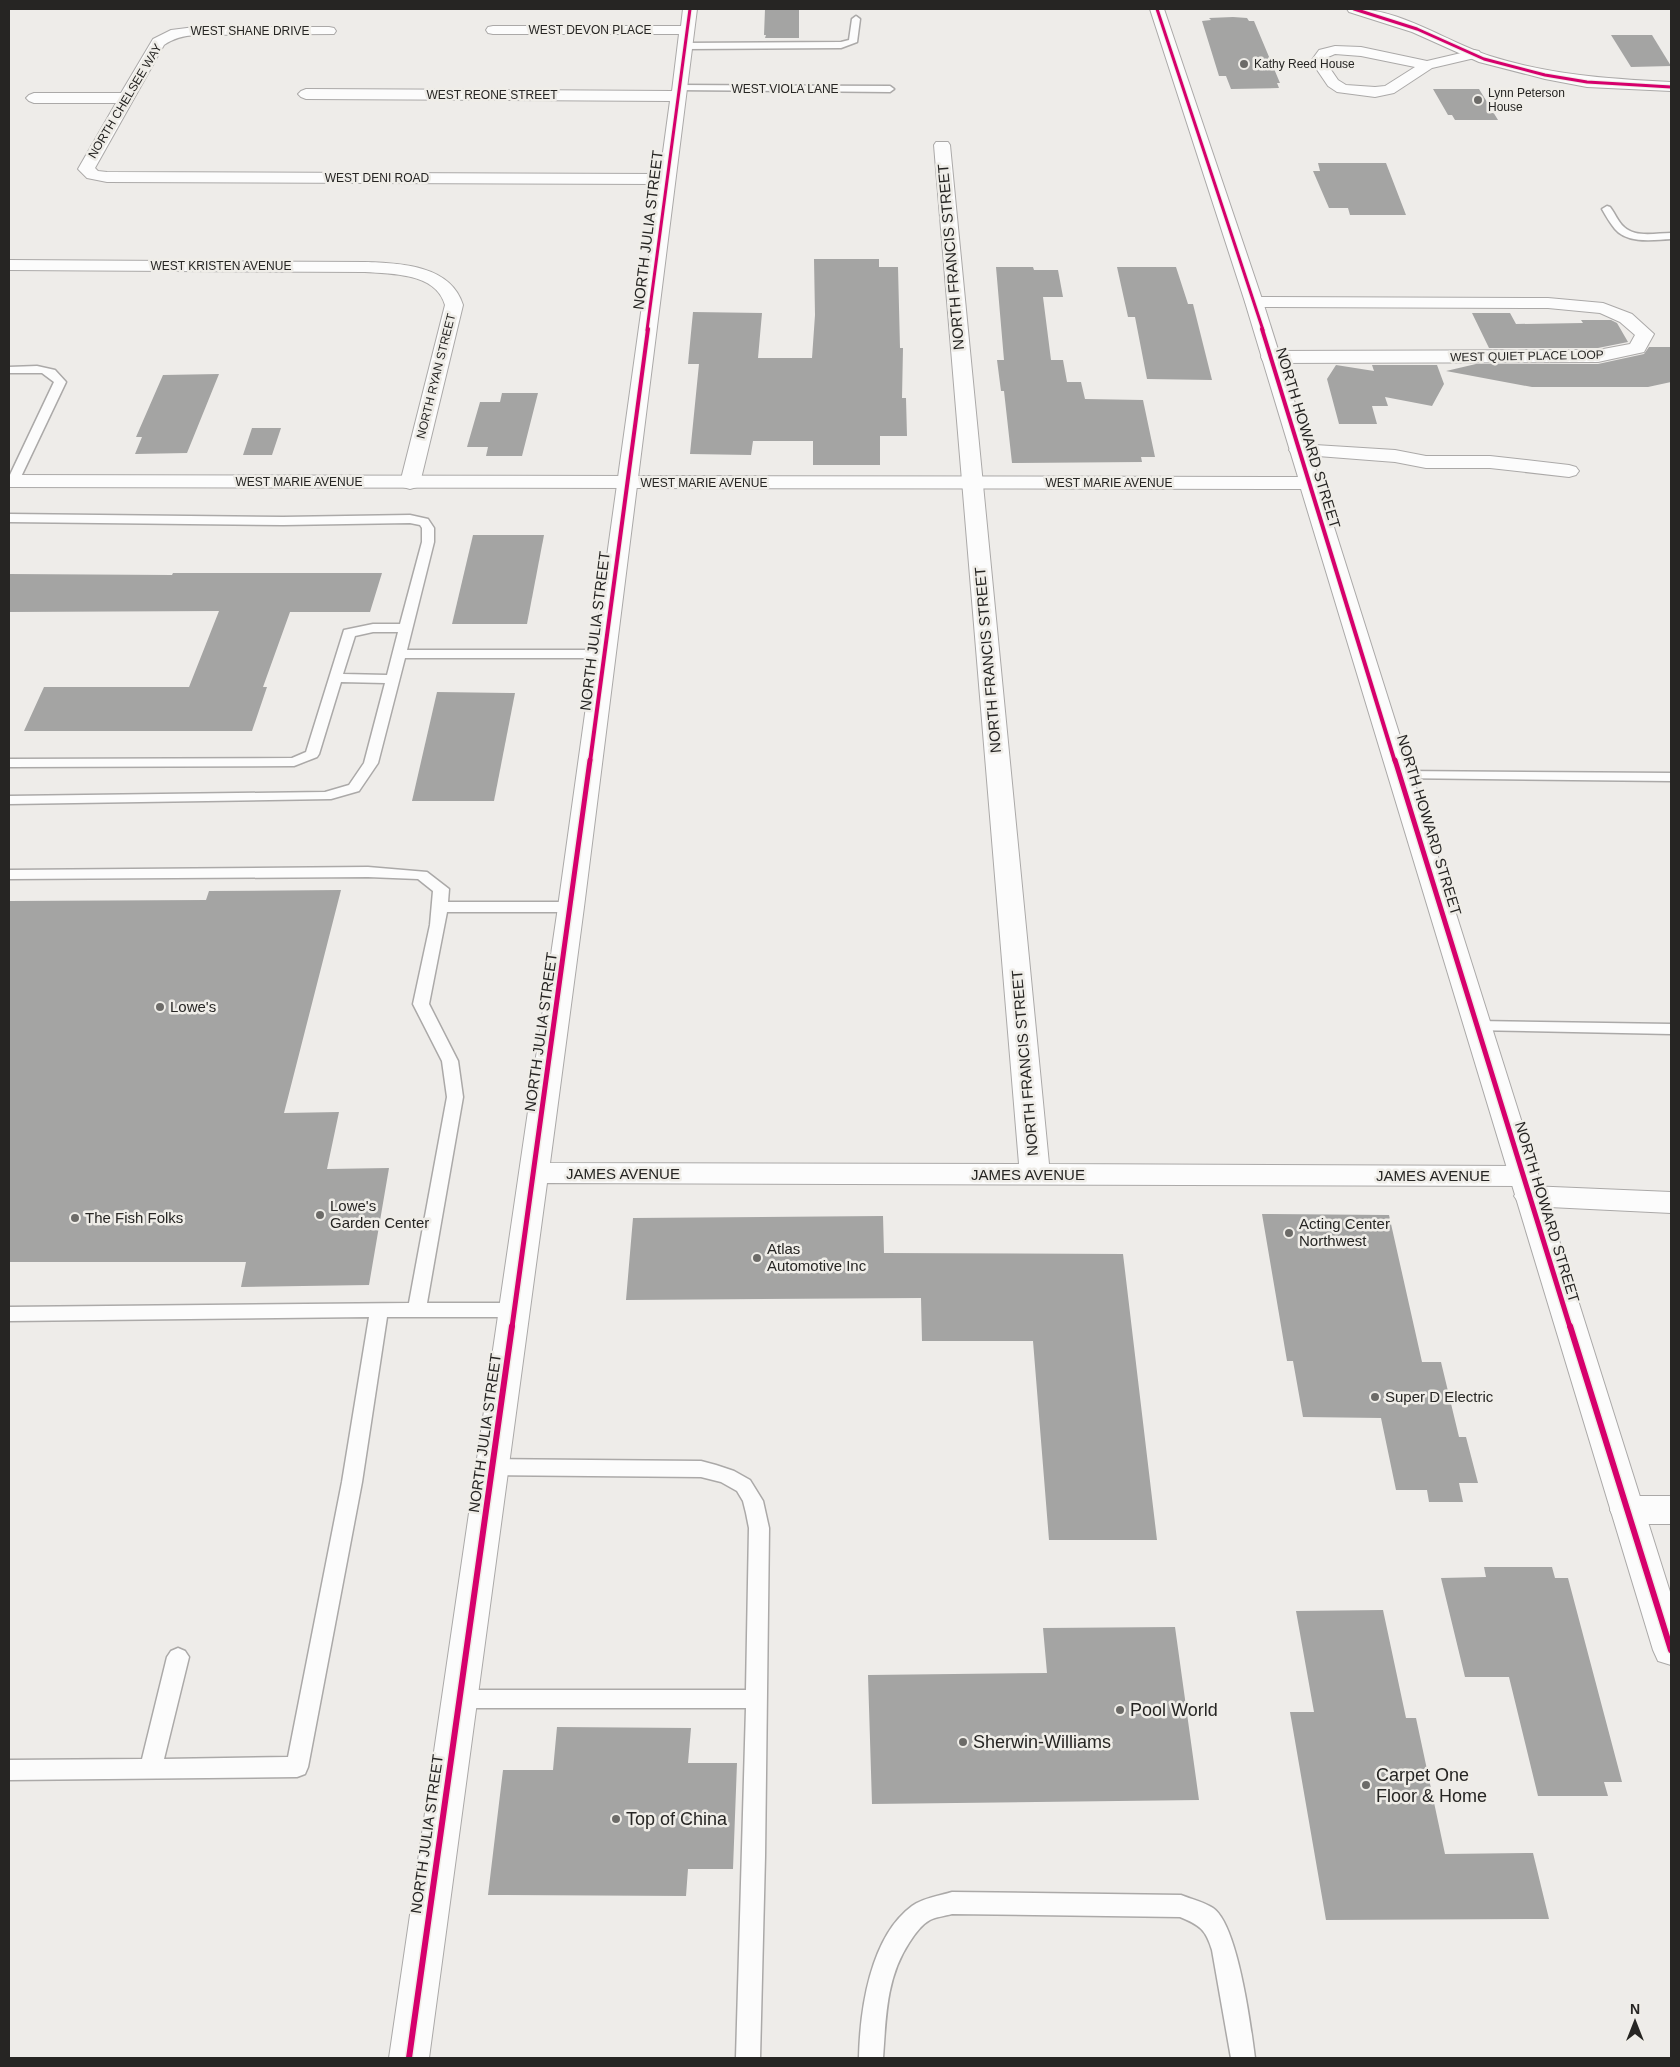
<svg xmlns="http://www.w3.org/2000/svg" width="1680" height="2067" viewBox="0 0 1680 2067" font-family="Helvetica,sans-serif">
	<rect width="100%" height="100%" fill="#eeece9"/>
	<g fill="#a4a4a3">
		<polygon points="765,9 799,9 799,38 765,38 766,35 764,35"/>
		<polygon points="1233,17 1247,18 1249,21 1254,21 1280,83 1277,83 1279,88 1231,89 1226,76 1219,76 1202,21 1211,20 1209,18"/>
		<polygon points="1611,35 1652,35 1671,66 1631,67"/>
		<polygon points="1433,89 1479,89 1498,120 1455,120 1452,115 1448,115"/>
		<polygon points="1318,163 1386,163 1406,215 1350,215 1348,208 1329,208 1313,171 1320,171"/>
		<polygon points="814,259 879,259 879,267 898,267 900,348 903,348 902,398 906,398 907,436 880,436 880,465 813,465 813,441 753,441 751,455 690,454 699,364 688,364 693,312 762,313 758,358 812,358 815,315"/>
		<polygon points="996,267 1033,267 1034,270 1058,270 1063,297 1043,297 1051,360 1063,360 1067,382 1081,382 1085,399 1143,400 1155,457 1141,457 1142,462 1012,463 1004,391 1001,391 997,360 1004,360"/>
		<polygon points="1117,267 1176,267 1188,304 1193,304 1212,380 1147,379 1135,317 1128,317"/>
		<polygon points="1472,313 1510,313 1516,324 1583,323 1581,320 1611,320 1617,323 1628,342 1598,348 1489,348"/>
		<polygon points="1649,347 1671,347 1671,382 1648,387 1532,387 1446,371 1476,364 1598,364 1644,354"/>
		<polygon points="1336,365 1374,371 1372,365 1437,365 1444,384 1432,406 1385,397 1388,406 1372,406 1377,424 1339,424 1327,379"/>
		<polygon points="219,374 187,453 135,454 142,437 136,437 163,375"/>
		<polygon points="502,393 538,393 522,456 486,456 488,447 467,447 480,402 500,402"/>
		<polygon points="252,428 281,428 272,455 243,455"/>
		<polygon points="473,535 544,535 527,624 452,624"/>
		<polygon points="173,573 382,573 370,612 290,612 263,687 267,687 252,731 24,731 44,687 189,687 219,611 9,612 9,574 172,575"/>
		<polygon points="437,692 515,693 494,801 412,801"/>
		<polygon points="341,890 284,1113 339,1112 327,1169 389,1168 369,1285 241,1287 246,1262 9,1262 9,901 206,900 209,891"/>
		<polygon points="1262,1214 1389,1215 1422,1362 1441,1362 1459,1437 1466,1437 1478,1483 1459,1483 1463,1502 1429,1502 1427,1490 1396,1490 1381,1418 1303,1417 1293,1361 1287,1361"/>
		<polygon points="883,1216 884,1253 1123,1254 1157,1540 1049,1540 1033,1341 922,1341 921,1298 626,1300 633,1218"/>
		<polygon points="1484,1567 1552,1567 1555,1578 1568,1578 1622,1782 1604,1782 1608,1796 1538,1796 1509,1677 1465,1677 1441,1578 1486,1577"/>
		<polygon points="1383,1610 1406,1718 1416,1718 1445,1854 1533,1853 1549,1919 1326,1920 1290,1712 1314,1712 1296,1611"/>
		<polygon points="1175,1627 1199,1800 872,1804 868,1675 1047,1673 1043,1628"/>
		<polygon points="557,1727 691,1728 688,1763 737,1763 733,1869 688,1869 686,1896 488,1895 503,1770 553,1770"/>
	</g>
	<g fill="none" stroke-linecap="round" stroke-linejoin="round">
		<defs>
			<g id="service">
				<polygon points="856,16 860,19 857,42 841,48 685,49 681,46 685,43 841,42 849,40 852,19"/>
				<polygon points="679,85 890,86 894,89 890,92 676,90 675,88"/>
				<path d="M1607 206 1610 207C1615 213 1618 222 1624 227 1636 238 1656 233 1671 233V239C1654 240 1627 244 1615 229 1610 223 1606 216 1602 209Z"/>
				<polygon points="37,366 55,370 66,382 19,481 13,485 9,484 9,477 54,382 42,373 9,373 9,367"/>
				<path d="M9 514 283 517 410 515 428 519 434 528V542L407 650H604L611 654 604 658H405L378 763 359 791 331 799 9 804V796L325 792 349 785 364 763 385 683 341 682 319 754 317 757 294 766 9 767V759L292 758 306 752 344 630 373 624H400L422 542V528L420 525 410 523 283 525 9 522ZM373 632H398L387 675 343 674 355 636Z"/>
				<polygon points="1400,771 1671,773 1671,781 1395,778 1393,775 1395,772"/>
				<polygon points="368,867 427,872 449,889 448,902 571,902 576,904 579,907 576,910 571,912 447,912 429,1004 458,1061 463,1097 427,1303 516,1303 523,1305 525,1310 523,1315 516,1317 387,1317 362,1482 308,1767 305,1774 297,1777 9,1780 9,1760 142,1759 167,1657 171,1651 178,1648 185,1651 189,1657 164,1759 288,1757 342,1482 369,1317 9,1321 9,1307 409,1303 447,1097 442,1061 413,1004 430,925 433,891 418,879 368,877 9,879 9,870"/>
				<polygon points="1477,1021 1671,1024 1671,1034 1471,1030 1469,1026 1471,1022"/>
				<polygon points="493,1459 701,1461 716,1465 734,1471 750,1480 763,1501 769,1528 765,1856 760,2058 736,2058 746,1708 458,1708 450,1706 447,1699 450,1692 458,1690 746,1690 749,1528 746,1513 743,1501 737,1491 721,1482 701,1477 493,1475 486,1472 483,1467 486,1462"/>
				<path d="M952 1892 1181 1895C1191 1899 1204 1902 1213 1908 1238 1925 1251 2027 1255 2058H1231L1212 1950C1206 1930 1200 1925 1180 1917L952 1914C945 1916 936 1917 930 1920 921 1925 914 1935 909 1943 886 1978 886 2018 883 2058H859C860 2010 870 1937 912 1906 923 1898 939 1896 952 1892Z"/>
			</g>
			<g id="minor">
				<path d="M683 9H697L584 907 550 1163 1019 1164 934 145 936 142H948L950 145 1049 1164 1523 1166 1533 1169 1538 1176 1533 1183 1523 1186 547 1183 429 2058H389L558 907 659 184 107 182 87 178 78 169 116 103H34L29 101 26 98 29 95 34 93H121L153 39 171 30 195 27H329L334 28 336 31 334 34 195 35C183 36 174 38 164 45L95 168 98 171 107 172 660 174 670 101 306 99 301 97 298 94 301 91 306 89 672 91 679 34H493L488 33 486 30 488 27 493 26H681Z"/>
				<path d="M1335 46 1361 47 1427 61 1474 50 1479 51 1481 54 1479 57 1432 68 1394 93 1375 97 1337 92 1328 86 1311 61 1319 50ZM1335 54 1361 56 1415 67 1385 86 1375 87 1346 85 1338 80 1325 61 1328 57Z"/>
				<path d="M9 260 365 262C400 263 451 265 463 305L420 483 417 487 410 489 403 487 400 483 445 305C436 273 393 274 365 272L9 270Z"/>
				<polygon points="1254,297 1548,298 1603,303 1632,314 1654,334 1644,352 1598,362 1270,363 1263,361 1261,357 1263,353 1270,351 1598,350 1630,344 1635,335 1620,322 1600,313 1548,308 1254,307 1248,306 1245,302 1248,298"/>
				<polygon points="1299,444 1395,450 1426,456 1490,456 1569,465 1576,467 1579,471 1576,475 1569,477 1490,468 1426,468 1395,462 1292,454 1289,450 1292,446"/>
				<polygon points="1529,1186 1671,1192 1671,1213 1529,1206 1519,1203 1514,1196 1519,1189"/>
				<polygon points="1627,1496 1671,1496 1671,1524 1627,1524 1615,1520 1610,1510 1615,1500"/>
			</g>
			<g id="tertiary">
				<polygon points="1150,9 1164,9 1263,302 1671,1595 1671,1665 1658,1661 1653,1650 1301,489 9,487 9,475 1298,477 1245,302"/>
				<path d="M1347 9C1397 6 1444 41 1490 56 1550 75 1609 79 1671 82V91L1587 87 1545 79 1479 62 1412 32 1349 12Z"/>
			</g>
		</defs>
		<use href="#service" stroke="#aba9a8" stroke-width="3"/>
		<use href="#minor" stroke="#aba9a8" stroke-width="2"/>
		<use href="#tertiary" stroke="#aba9a8" stroke-width="2"/>
		<use href="#service" fill="#fcfcfc" fill-rule="evenodd"/>
		<use href="#minor" fill="#fcfcfc" fill-rule="evenodd"/>
		<use href="#tertiary" fill="#fcfcfc" fill-rule="evenodd"/>
		<defs>
			<g id="cycleway-far3">
				<polyline points="1157,9 1263,330"/>
				<polyline points="1354,9 1417,29 1484,59 1545,75 1587,82 1671,87"/>
				<polyline points="647,330 690,9"/>
			</g>
			<g id="cycleway-far2">
				<polyline points="1262,329 1395,762"/>
				<polyline points="590,762 648,329"/>
			</g>
			<g id="cycleway-far1">
				<polyline points="1395,760 1570,1327"/>
				<polyline points="512,1327 590,760"/>
			</g>
			<g id="cycleway">
				<polyline points="1570,1326 1671,1650"/>
				<polyline points="409,2058 512,1326"/>
			</g>
		</defs>
		<use href="#cycleway-far3" stroke="#efede8" stroke-width="5"/>
		<use href="#cycleway-far2" stroke="#efede8" stroke-width="6"/>
		<use href="#cycleway-far1" stroke="#efede8" stroke-width="8"/>
		<use href="#cycleway" stroke="#efede8" stroke-width="9"/>
		<use href="#cycleway-far3" stroke="#d6006c" stroke-width="3"/>
		<use href="#cycleway-far2" stroke="#d6006c" stroke-width="4"/>
		<use href="#cycleway-far1" stroke="#d6006c" stroke-width="5"/>
		<use href="#cycleway" stroke="#d6006c" stroke-width="6"/>
	</g>
	<g fill="#6c6b68" stroke="#efede8" stroke-width="2">
		<circle cx="1244" cy="64" r="5"/>
		<circle cx="1478" cy="100" r="5"/>
		<circle cx="160" cy="1007" r="5"/>
		<circle cx="320" cy="1215" r="5"/>
		<circle cx="75" cy="1218" r="5"/>
		<circle cx="1289" cy="1233" r="5"/>
		<circle cx="757" cy="1258" r="5"/>
		<circle cx="1375" cy="1397" r="5"/>
		<circle cx="1120" cy="1710" r="5"/>
		<circle cx="963" cy="1742" r="5"/>
		<circle cx="1366" cy="1785" r="5"/>
		<circle cx="616" cy="1819" r="5"/>
	</g>
	<g text-anchor="middle" stroke-width="5" stroke-linejoin="round" paint-order="stroke">
		<g font-size="12" fill="#262523" stroke="#efede8">
			<text x="590" y="34">WEST DEVON PLACE</text>
			<text x="250" y="35">WEST SHANE DRIVE</text>
			<text x="785" y="93">WEST VIOLA LANE</text>
			<text x="492" y="99">WEST REONE STREET</text>
			<text transform="translate(125 101) rotate(-59)" y="4">NORTH CHELSEE WAY</text>
			<text x="377" y="182">WEST DENI ROAD</text>
			<text x="221" y="270">WEST KRISTEN AVENUE</text>
			<text transform="translate(1527 356) rotate(-1)" y="4">WEST QUIET PLACE LOOP</text>
			<text transform="translate(436 376) rotate(-76)" y="4">NORTH RYAN STREET</text>
			<text x="299" y="486">WEST MARIE AVENUE</text>
			<text x="704" y="487">WEST MARIE AVENUE</text>
			<text x="1109" y="487">WEST MARIE AVENUE</text>
		</g>
		<g font-size="12" fill="#262523" stroke="#efede8" text-anchor="start">
			<text x="1254" y="68">Kathy Reed House</text>
			<text x="1488" y="97">Lynn Peterson<tspan x="1488" dy="14">House</tspan></text>
		</g>
		<g font-size="15" fill="#262523" stroke="#efede8">
			<text transform="translate(648 230) rotate(-83)" y="5">NORTH JULIA STREET</text>
			<text transform="translate(951 257) rotate(-95)" y="5">NORTH FRANCIS STREET</text>
			<text transform="translate(1308 438) rotate(73)" y="5">NORTH HOWARD STREET</text>
			<text transform="translate(595 631) rotate(-83)" y="5">NORTH JULIA STREET</text>
			<text transform="translate(988 660) rotate(-95)" y="5">NORTH FRANCIS STREET</text>
			<text transform="translate(1429 825) rotate(73)" y="5">NORTH HOWARD STREET</text>
			<text transform="translate(541 1032) rotate(-82)" y="5">NORTH JULIA STREET</text>
			<text transform="translate(1025 1063) rotate(-95)" y="5">NORTH FRANCIS STREET</text>
			<text x="623" y="1179">JAMES AVENUE</text>
			<text x="1028" y="1180">JAMES AVENUE</text>
			<text x="1433" y="1181">JAMES AVENUE</text>
			<text transform="translate(1547 1212) rotate(73)" y="5">NORTH HOWARD STREET</text>
			<text transform="translate(485 1433) rotate(-82)" y="5">NORTH JULIA STREET</text>
			<text transform="translate(427 1834) rotate(-82)" y="5">NORTH JULIA STREET</text>
		</g>
		<g font-size="15" fill="#262523" stroke="#efede8" text-anchor="start">
			<text x="170" y="1012">Lowe's</text>
			<text x="330" y="1211">Lowe's<tspan x="330" dy="17">Garden Center</tspan></text>
			<text x="85" y="1223">The Fish Folks</text>
			<text x="1299" y="1229">Acting Center<tspan x="1299" dy="17">Northwest</tspan></text>
			<text x="767" y="1254">Atlas<tspan x="767" dy="17">Automotive Inc</tspan></text>
			<text x="1385" y="1402">Super D Electric</text>
		</g>
		<g font-size="18" fill="#262523" stroke="#efede8" text-anchor="start">
			<text x="1130" y="1716">Pool World</text>
			<text x="973" y="1748">Sherwin-Williams</text>
			<text x="1376" y="1781">Carpet One<tspan x="1376" dy="21">Floor &amp; Home</tspan></text>
			<text x="626" y="1825">Top of China</text>
		</g>
	</g>
	<rect width="1680" height="2067" fill="none" stroke="#262523" stroke-width="20"/>
	<g transform="translate(1635 2022)" stroke="#efede8" stroke-width="4" paint-order="stroke">
	<path d="M0-4L9 19L0 12L-9 19Z" fill="#262523"/>
	<text y="-8" font-size="14" font-weight="bold" text-anchor="middle" fill="#262523">N</text>
	</g>
</svg>
